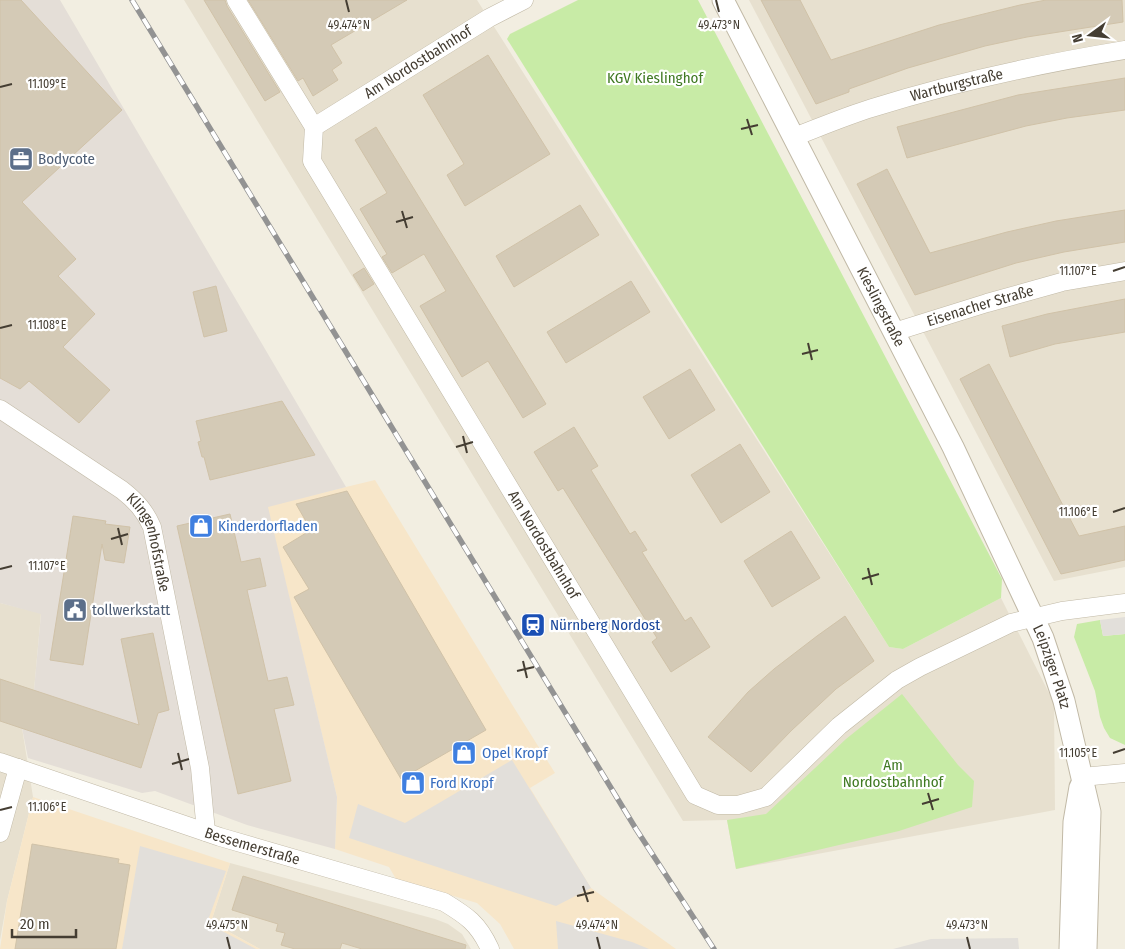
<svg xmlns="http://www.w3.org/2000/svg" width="1125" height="949" viewBox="0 0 1125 949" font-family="'Fira Sans Condensed',sans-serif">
	<rect width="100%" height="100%" fill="#f2eee1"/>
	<g fill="#e7e0cf">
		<polygon points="184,0 477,0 889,647 903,649 1001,598 1054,703 1055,810 736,869 727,820 683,821"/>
		<polygon points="749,0 1125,0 1125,567 1054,581"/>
		<polygon points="0,603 41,613 34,690 22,728 33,797 7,901 0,940"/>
		<polygon points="230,863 435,919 448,924 462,934 471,949 260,949 211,922"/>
	</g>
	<g fill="#f7e6c9">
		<polygon points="375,480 513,706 555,773 530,788 591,888 676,949 514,949 500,924 477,903 396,879 389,867 335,849 337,797 267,506"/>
		<polygon points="33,797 230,863 211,922 260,949 0,949 7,901"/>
	</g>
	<polygon fill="#e4ded7" points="0,0 60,0 346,487 268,507 337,797 335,849 247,825 155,791 142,793 28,758 22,728 34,690 41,614 0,603"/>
	<g fill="#c8eba6">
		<polygon points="578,0 698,0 1002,579 1001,598 903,649 889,647 507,39 510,34"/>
		<polygon points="1100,620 1103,636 1125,634 1125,745 1110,738 1104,728 1100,717 1095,691 1074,637 1077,624"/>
		<polygon points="902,694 958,765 974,781 972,807 899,831 736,869 727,820 766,814 846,739"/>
	</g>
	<g fill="#e2dfda">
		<polygon points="1125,617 1125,634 1103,636 1100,620"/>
		<polygon points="512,760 591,888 556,906 349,838 358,804 405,823"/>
		<polygon points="140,846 226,871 207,923 256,949 122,949"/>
		<polygon points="556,921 632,942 649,949 558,949"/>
		<polygon points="1018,938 1019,949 893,949 931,939"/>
	</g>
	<g fill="#d4cab6" stroke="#d0c2a8">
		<polygon points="0,0 21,0 122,110 22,202 76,259 58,276 95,314 63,347 110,390 79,423 29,381 20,389 0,378"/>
		<polygon points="204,0 225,0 227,6 280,92 265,101"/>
		<polygon points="248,0 407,0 331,45 342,63 332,70 338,80 313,96 303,78 298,81"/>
		<polygon points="761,0 800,0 831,60 939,25 1020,5 1046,0 1122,0 1123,22 1027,37 985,46 908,68 849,89 849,92 816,104"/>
		<polygon points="488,55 550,154 465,206 447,175 464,164 423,95"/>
		<polygon points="1125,78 1125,110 1067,118 1026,126 907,158 897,127 1018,95"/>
		<polygon points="376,127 546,404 523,418 488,361 462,377 420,306 446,291 424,254 392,273 382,257 387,254 360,209 387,193 355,140"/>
		<polygon points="887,169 930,253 1007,232 1056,221 1125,210 1125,242 1064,252 1016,263 915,295 857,184"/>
		<polygon points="580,205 599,235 514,287 496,256"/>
		<polygon points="364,268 374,284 363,291 353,275"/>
		<polygon points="631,281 650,312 566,363 547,332"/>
		<polygon points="216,286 227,331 204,337 193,292"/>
		<polygon points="1125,299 1125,332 1055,344 1010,357 1002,326 1047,314"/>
		<polygon points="989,364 1079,536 1125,526 1125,560 1061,574 960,379"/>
		<polygon points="690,369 715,410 669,439 643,397"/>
		<polygon points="282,401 315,455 210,480 204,457 202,457 198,442 201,441 196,421"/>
		<polygon points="574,427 598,466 591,470 630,534 635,531 647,550 642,552 685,621 691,617 710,647 671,672 652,642 657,638 563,488 558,491 534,452"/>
		<polygon points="740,444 770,492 721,523 691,475"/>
		<polygon points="347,491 486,730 401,779 294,597 309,589 283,547 311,530 296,504"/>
		<polygon points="230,514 241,562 260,558 266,586 247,590 268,681 287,677 294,705 274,709 291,781 238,794 177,526"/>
		<polygon points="73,516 106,521 105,524 130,527 124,563 105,560 102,544 83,665 50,660"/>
		<polygon points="791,531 820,578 772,607 744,561"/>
		<polygon points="845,616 874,661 836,689 792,730 751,772 708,737 748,692 774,669 817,636"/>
		<polygon points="153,633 169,710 158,713 141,768 0,721 0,679 139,725 121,639"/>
		<polygon points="32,844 119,859 118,863 130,865 116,949 15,949"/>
		<polygon points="243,876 466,945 465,949 362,949 342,943 340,949 295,949 281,945 285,933 276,931 278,924 232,910"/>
	</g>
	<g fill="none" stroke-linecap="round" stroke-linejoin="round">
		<defs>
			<g id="minor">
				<polyline points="236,0 314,127"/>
				<path id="s1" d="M524 0 489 18 314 127 312 161 695 795 718 805H738L766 797 839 726 897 680 920 667 1011 623 1062 611 1125 603"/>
				<path id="s2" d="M794 137C820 127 846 116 872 108 955 82 1040 64 1125 50"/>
				<path id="s3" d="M894 332 987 303 1062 282 1125 271"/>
				<path id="s4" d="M0 409 122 490C136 501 145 511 152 527L200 768 206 832"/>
				<path id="s5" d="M0 762 220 837 444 902C467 916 478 923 490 949"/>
				<polyline points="1082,777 1125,773"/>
				<polyline points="0,833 18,768"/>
			</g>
			<g id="tertiary">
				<path id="s6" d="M723 0 953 447 1043 638 1064 701 1090 812 1086 949"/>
				<polyline points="1070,949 1074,822 1080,787"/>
			</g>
		</defs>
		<use href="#minor" stroke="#c1b9a6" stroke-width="19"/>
		<use href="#tertiary" stroke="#c1b9a6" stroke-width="23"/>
		<use href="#minor" stroke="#fff" stroke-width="18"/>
		<use href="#tertiary" stroke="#fff" stroke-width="21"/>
		<defs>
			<polyline id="rail" points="132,0 636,829 714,949"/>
		</defs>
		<use href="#rail" stroke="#939393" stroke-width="5.5"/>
		<use href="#rail" stroke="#fff" stroke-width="4" stroke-dasharray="11" stroke-linecap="butt"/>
	</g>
	<path fill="none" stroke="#443d32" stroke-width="2" d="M346 0 349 12M716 0 719 12M0 87 12 84M747 119 752 135M741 129 758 125M402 211 407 228M396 222 413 217M1113 271 1125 267M0 328 12 325M808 343 812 360M802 354 818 350M463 436 467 453M456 447 473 442M1113 512 1125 508M118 528 122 545M111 539 128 534M868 568 872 585M0 569 12 566M862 579 879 574M523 661 527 678M517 671 534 667M178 753 182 770M1113 753 1125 749M172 764 189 759M928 793 933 810M922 804 939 799M0 810 12 807M583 886 588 902M577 896 594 892M227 937 230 949M597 937 600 949M967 937 970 949"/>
	<defs>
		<symbol id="office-square" viewBox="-11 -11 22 22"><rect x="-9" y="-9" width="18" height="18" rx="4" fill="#5c6f8a" stroke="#fff"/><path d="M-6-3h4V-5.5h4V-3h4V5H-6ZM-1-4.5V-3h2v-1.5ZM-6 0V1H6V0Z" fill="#fff"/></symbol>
		<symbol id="shop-square" viewBox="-11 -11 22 22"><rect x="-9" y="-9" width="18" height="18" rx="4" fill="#3f7fe0" stroke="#fff"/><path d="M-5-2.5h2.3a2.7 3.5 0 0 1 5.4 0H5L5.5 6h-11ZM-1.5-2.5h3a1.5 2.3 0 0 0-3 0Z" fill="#fff"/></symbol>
		<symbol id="civic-square" viewBox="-11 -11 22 22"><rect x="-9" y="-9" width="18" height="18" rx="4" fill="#5c6f8a" stroke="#fff"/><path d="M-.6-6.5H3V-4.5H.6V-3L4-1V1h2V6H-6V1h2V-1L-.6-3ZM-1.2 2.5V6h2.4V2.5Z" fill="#fff"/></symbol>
		<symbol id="station-square" viewBox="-11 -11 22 22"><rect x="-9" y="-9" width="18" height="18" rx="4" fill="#1a4fb4" stroke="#fff"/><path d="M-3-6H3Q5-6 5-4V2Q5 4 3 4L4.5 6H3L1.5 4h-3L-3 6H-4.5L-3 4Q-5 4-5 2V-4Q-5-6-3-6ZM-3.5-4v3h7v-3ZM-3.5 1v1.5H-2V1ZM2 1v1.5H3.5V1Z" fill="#fff"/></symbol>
	</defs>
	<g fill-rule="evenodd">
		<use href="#office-square" x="7" y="145" width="28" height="28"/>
		<use href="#shop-square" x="187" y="512" width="28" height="28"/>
		<use href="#civic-square" x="61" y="596" width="28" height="28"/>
		<use href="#station-square" x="519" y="611" width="28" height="28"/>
		<use href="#shop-square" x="450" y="739" width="28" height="28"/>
		<use href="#shop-square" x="399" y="769" width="28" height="28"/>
	</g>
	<g text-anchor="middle" stroke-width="4.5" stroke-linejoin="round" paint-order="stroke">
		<g font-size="15" fill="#443d32" stroke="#fff">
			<text transform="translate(418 62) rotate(-32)" y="5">Am Nordostbahnhof</text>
			<text dy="5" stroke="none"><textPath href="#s2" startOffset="171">Wartburgstraße</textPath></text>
			<text dy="5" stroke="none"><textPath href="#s3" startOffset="90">Eisenacher Straße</textPath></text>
			<text dy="5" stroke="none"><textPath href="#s6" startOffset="345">Kieslingstraße</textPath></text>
			<text dy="5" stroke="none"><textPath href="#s4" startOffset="208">Klingenhofstraße</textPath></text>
			<text dy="5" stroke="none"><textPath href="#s1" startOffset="728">Am Nordostbahnhof</textPath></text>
			<text dy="5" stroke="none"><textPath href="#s6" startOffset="744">Leipziger Platz</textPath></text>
			<text dy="5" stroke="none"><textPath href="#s5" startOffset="266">Bessemerstraße</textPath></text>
		</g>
		<g font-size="15" fill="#3f7922" stroke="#fff">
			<text x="655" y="83">KGV Kieslinghof</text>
			<text x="893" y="770">Am<tspan x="893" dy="17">Nordostbahnhof</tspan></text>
		</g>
		<g font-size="15" fill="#4e5e75" stroke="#fff" text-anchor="start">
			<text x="38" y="164">Bodycote</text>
			<text x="92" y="615">tollwerkstatt</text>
		</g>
		<g font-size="15" fill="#366cbe" stroke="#fff" text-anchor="start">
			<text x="218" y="531">Kinderdorfladen</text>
			<text x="482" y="758">Opel Kropf</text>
			<text x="430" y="788">Ford Kropf</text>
		</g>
		<g font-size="15" fill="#164399" stroke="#fff" text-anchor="start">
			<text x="550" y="630">Nürnberg Nordost</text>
		</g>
	</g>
	<g font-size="12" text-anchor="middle" fill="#443d32" stroke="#fff" stroke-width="4.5" stroke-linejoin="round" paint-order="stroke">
		<text x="349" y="29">49.474°N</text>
		<text x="719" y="29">49.473°N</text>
		<text x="47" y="88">11.109°E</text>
		<text x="1078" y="275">11.107°E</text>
		<text x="47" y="329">11.108°E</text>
		<text x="1078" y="516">11.106°E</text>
		<text x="47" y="570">11.107°E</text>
		<text x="1078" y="757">11.105°E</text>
		<text x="47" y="811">11.106°E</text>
		<text x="227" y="929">49.475°N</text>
		<text x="597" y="929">49.474°N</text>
		<text x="967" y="929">49.473°N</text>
	</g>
	<g transform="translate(1090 35) rotate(255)" stroke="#ffffff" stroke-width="4" paint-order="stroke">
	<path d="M0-4L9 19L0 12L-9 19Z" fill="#443d32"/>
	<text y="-8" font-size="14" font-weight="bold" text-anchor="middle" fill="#443d32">N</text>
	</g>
	<path d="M12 929v8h64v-8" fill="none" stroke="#443d32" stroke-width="2.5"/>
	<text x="20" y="929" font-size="15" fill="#443d32" stroke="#ffffff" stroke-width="4" paint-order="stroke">20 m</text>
</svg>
